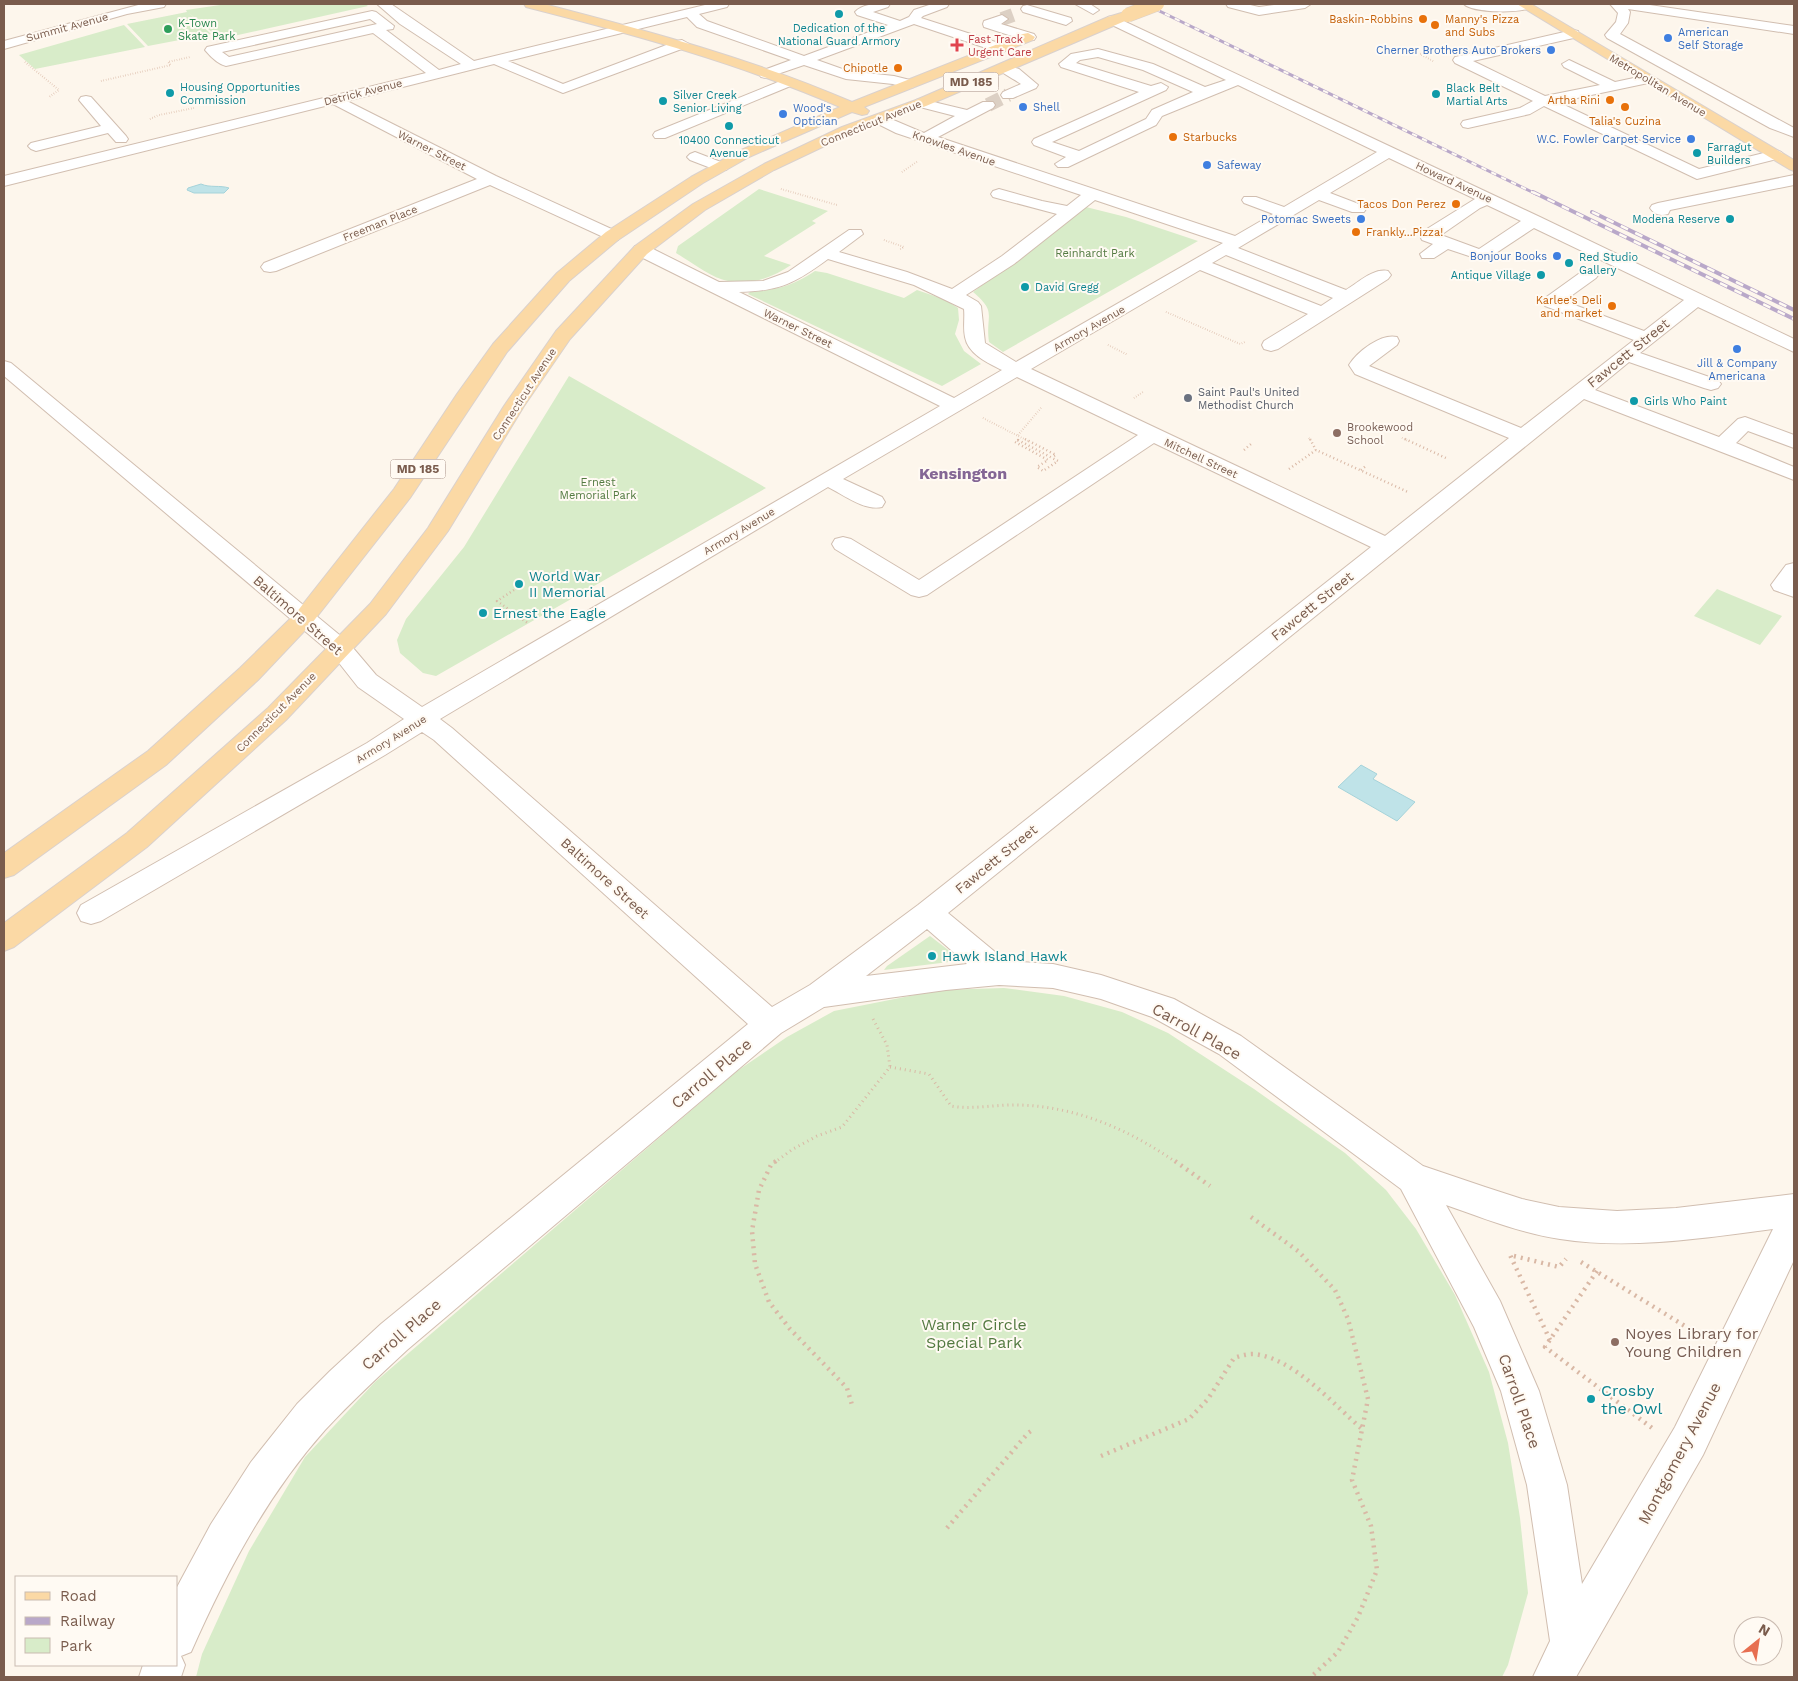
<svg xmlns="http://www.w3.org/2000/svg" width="1798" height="1681" viewBox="0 0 1798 1681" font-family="'Work Sans',sans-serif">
	<rect width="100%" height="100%" fill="#fdf6ec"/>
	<g fill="#d8ecc9">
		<polygon points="227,4 365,4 368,6 220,39 189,13 211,34 148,46 127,24 187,12 186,10"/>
		<polygon points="124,25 145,47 35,69 19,55"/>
		<path d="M759 189 828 211 812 221 816 223 764 256 791 265C772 278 747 287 724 280 711 277 688 260 676 253L678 246Z"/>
		<path d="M1086 207 1126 217 1198 241 1003 352 989 342C985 314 998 313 973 292Z"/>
		<path d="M815 271 827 273 904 298 917 290 946 300 958 308 959 320 955 334 964 351 981 364 942 386 748 294 750 292C779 289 790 287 815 271Z"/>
		<polygon points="569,376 766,488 436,676 423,673 400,653 397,640 406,619 464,547"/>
		<polygon points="1717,589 1782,616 1760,645 1694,616"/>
		<polygon points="930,936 960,959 957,961 884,970 887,966"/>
		<polygon points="1004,988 1064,996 1122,1012 1168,1033 1254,1089 1345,1153 1386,1190 1416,1229 1455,1295 1489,1372 1508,1443 1520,1518 1528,1593 1508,1665 1502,1677 196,1677 202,1654 249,1551 305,1457 375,1382 737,1071 787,1037 834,1011 940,990"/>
	</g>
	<g fill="#bfe3e8" stroke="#a5d3da">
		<path d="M201 184C210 188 220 185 229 188L224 193H194L187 190 188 188Z"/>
		<polygon points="1361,765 1377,774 1373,779 1415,802 1397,821 1338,787"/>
	</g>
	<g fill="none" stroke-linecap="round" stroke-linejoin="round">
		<g stroke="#dcd0c4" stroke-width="14" stroke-dasharray="14 7" stroke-linecap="butt">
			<polyline points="1002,19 1013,15"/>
			<polyline points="988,105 1008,95"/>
		</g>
		<defs>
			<g id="minor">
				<polygon points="142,4 166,4 164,7 127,14 4,49 4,41"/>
				<path d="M377 4H391L474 61 709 4H729L727 7 699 14 707 21 804 56 888 25 857 15 855 12C863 3 878 4 890 4L888 7 873 12 900 21 909 17 914 10 932 4H949L947 7 923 16 921 18 1005 45 1007 48 1000 52 995 51 914 24 817 60 848 71 894 76 914 81 916 84 914 87 909 88 893 84 846 79 804 65 766 78 761 77 759 74 761 71 791 60 697 27 687 17 508 61 563 84 677 41 682 40 689 44 687 47 563 93 494 64 347 101 496 176 618 232 620 236 618 240 612 241 490 185 276 271 270 272 264 271 261 267 264 263 477 179 333 104 4 186V176L426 73 373 33 226 66C218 64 210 56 205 50L207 47 372 11 376 12 394 26 393 29 386 30 439 70 461 64 400 24ZM370 19 377 24 229 57 222 52Z"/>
				<polygon points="1075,4 1090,4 1099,10 1093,14"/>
				<polygon points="1226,4 1246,4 1259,7 1282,4 1311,4 1305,8 1259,15 1228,7"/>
				<path d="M1464 4H1532L1533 6C1526 14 1472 13 1464 4Z"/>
				<polygon points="1610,4 1643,4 1794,26 1794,34 1628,9 1630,12 1628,23 1620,34 1794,128 1794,137 1770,128 1607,38 1605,35 1616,22 1618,13"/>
				<polygon points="1027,5 1071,18 1072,21 1066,25 1023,12 1021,9 1023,6"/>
				<polygon points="1002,15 1008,19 1001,24 1034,34 1036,37 1034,40 1024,40 984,27 983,24 984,21"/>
				<path d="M1113 16 1540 217 1794 339V352L1698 307 1640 353 1718 380 1721 384 1718 388 1711 390 1704 388 1629 362 1595 390 1719 437 1738 419 1745 417 1794 435V448L1748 431 1736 443 1794 467V480L1584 399 948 913 1006 961 1053 964 1101 975 1174 999 1241 1036 1423 1166 1485 1187 1522 1199 1559 1207 1617 1211 1676 1208 1794 1194V1260L1703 1455 1576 1677H1533L1550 1641 1527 1485 1501 1391 1474 1327 1401 1189 1219 1054 1152 1017 1101 999 1053 988 999 985 946 990 824 1007 781 1033 407 1350C379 1376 351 1402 325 1430 267 1495 226 1573 191 1652L181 1656 185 1665 181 1677H139L143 1665H176V1589L211 1524 251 1462 297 1404 330 1371 381 1324 748 1024 434 740 422 732 385 755 101 921 91 924 81 921 77 913 81 905 367 743 404 719 358 687 332 654 4 376V361L11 363 348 642 376 675 422 707 940 406 635 254 633 250 635 246H647L719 282 763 281 788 272 849 230H861L863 234 839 252 907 272 952 289 1002 256 1057 214 993 197 991 194 993 191 999 189 1042 201 1067 206 1081 195 896 133 874 122 872 119 874 116H884L924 133 955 116 916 106 914 103 916 100 921 99 967 110 983 102H993L995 105 993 108 938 137 1235 236 1273 214 1244 203 1242 200 1244 197H1256L1284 207 1377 152 1238 85 1162 116 1156 125 1068 167H1058L1055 164 1066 157 1034 145 1032 142 1034 139 1139 92 1061 67 1059 64 1071 54 1098 49 1153 64 1205 87 1226 80 1108 23 1107 20 1108 17ZM1098 57 1143 70 1193 92 1152 110 1146 119 1079 151 1052 142 1166 90 1168 87 1161 83 1151 86 1076 63 1080 60ZM1389 158 1475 199 1422 232 1420 236 1422 240 1433 244 1420 254 1422 258H1434L1448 249 1481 260 1487 259 1534 228 1684 300 1644 331 1564 301 1596 278 1599 274 1596 270 1590 269 1584 270 1545 298 1542 302 1545 306 1634 340 1521 428 1369 366 1397 345 1399 341 1397 337C1381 333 1357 352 1349 365L1355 374 1509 438 1385 536 1031 369 1200 270 1308 314 1264 341 1262 345 1264 349 1271 351 1278 349 1388 279 1391 275 1388 271C1373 268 1358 283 1346 290L1238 248 1319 200 1352 212H1364L1366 209 1364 206 1330 193ZM1095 200 1223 243 1016 362 985 343 981 306 978 302 966 295 1014 264ZM1487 205 1521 221 1479 249 1441 235 1480 208ZM1226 255 1333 298 1321 306 1212 263ZM828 259 914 285 964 309C965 318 963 327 965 337 968 354 988 363 1002 370L954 398 739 292C781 291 795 283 828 259ZM1017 377 1138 435 919 580 851 539 843 537 835 539 832 544 835 549 911 595 919 597 927 595 1154 443 1371 547 918 905 810 985 772 1007 452 728 440 719 828 487C844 495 864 511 882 507L885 502 882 497 843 479ZM927 929 967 964 866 976ZM1446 1205C1483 1218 1520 1233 1560 1239 1631 1250 1703 1238 1773 1229L1675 1427 1582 1584 1567 1485 1539 1391 1500 1301Z"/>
				<polygon points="1573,30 1578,31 1579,34 1578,37 1473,61 1545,96 1600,85 1564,67 1562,64 1569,60 1615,82 1648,75 1653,76 1655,79 1653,82 1558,102 1699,169 1776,150 1781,152 1784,155 1781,158 1697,179 1544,106 1530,114 1468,128 1463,127 1461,124 1463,121 1520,108 1533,101 1455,63 1453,60 1455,57"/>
				<path d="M1004 64 1019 69 1038 85 1036 88 1013 98H1003L1001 95 1003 92 1021 84C1014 79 1003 74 997 68L999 65Z"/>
				<polygon points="788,78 793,79 795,82 793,85 665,138 655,138 653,135 655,132"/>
				<polygon points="86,96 91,97 126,136 128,139 126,142 116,142 108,133 36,151 31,149 28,146 31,143 101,126 79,100 81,97"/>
				<polygon points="695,152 726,164 729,167 726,170 716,170 690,160 687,157 690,154"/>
				<path d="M1794 175V185L1670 210 1668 214C1660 216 1655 215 1650 208L1652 205 1658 203Z"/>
				<polygon points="1794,563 1794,597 1774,590 1771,585 1786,565"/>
			</g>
			<g id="major">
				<path d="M524 4H544C648 31 753 59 852 102L1023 34 1028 33 1035 37 1033 40 864 107 869 111 867 114 862 115 852 112 749 157 703 183 618 240 569 281 507 352 410 498 312 623 258 680 166 765 14 875 4 878V853L148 751 240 668 296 613 394 489 457 394 493 344 557 273 606 232 691 177 739 151 840 107C738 63 632 34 526 7Z"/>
				<polygon points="1517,4 1531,4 1794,160 1794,171 1789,169"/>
				<polygon points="1128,11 1132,12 1134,15 1132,18 926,106 852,133 774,170 705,210 647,254 570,339 524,406 448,531 386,614 286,720 147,847 14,947 4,951 4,923 127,833 268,708 370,604 428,528 504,406 556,331 635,246 693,204 764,164 842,127 916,100 1108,17"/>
			</g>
		</defs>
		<use href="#minor" stroke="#d1beb0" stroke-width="2"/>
		<use href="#major" stroke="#dad1cd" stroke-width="2"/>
		<g stroke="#d9b8a5" stroke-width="2" stroke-dasharray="0.5 2" stroke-linecap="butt">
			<polyline points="1433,61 1420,54 1438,50"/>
			<polyline points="25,62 59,90 49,97"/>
			<polyline points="101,81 171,65 168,62 190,57"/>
			<polyline points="150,119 159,115 194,108"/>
			<polyline points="902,172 918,161"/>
			<polyline points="781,189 837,205"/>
			<polyline points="884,240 904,247 899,250"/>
			<polyline points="1166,312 1240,344 1245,342"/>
			<polyline points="1108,345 1128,355"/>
			<polyline points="1134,398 1143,392"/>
			<polyline points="983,418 1028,441"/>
			<polyline points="1018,435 1041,408"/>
			<polyline points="1309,438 1311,441"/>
			<polyline points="1402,438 1408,441"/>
			<polyline points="1017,441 1019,441"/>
		</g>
		<g stroke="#d9b8a5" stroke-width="2.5" stroke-dasharray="1 3" stroke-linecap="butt">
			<polyline points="1025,439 1056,455 1052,457"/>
			<polyline points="1310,439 1316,450"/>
			<polyline points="1405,439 1448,459"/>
			<polygon points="1018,440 1058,461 1043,471 1037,467 1048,460 1015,442"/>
			<polyline points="1244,450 1251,444"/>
			<polyline points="1289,469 1316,450 1408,492"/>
			<polyline points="1361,470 1367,465"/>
			<polyline points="514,590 497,601 529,624"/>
		</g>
		<g stroke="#d9b8a5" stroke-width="3" stroke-dasharray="1 4" stroke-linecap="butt">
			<path d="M890 1067 929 1074 951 1106C973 1110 997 1104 1020 1105 1078 1107 1130 1130 1177 1163"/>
			<polyline points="774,1163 793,1149 817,1136 842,1127 890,1067 887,1045 873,1019"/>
		</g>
		<g stroke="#d9b8a5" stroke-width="4.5" stroke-dasharray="2 5" stroke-linecap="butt">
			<polyline points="776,1161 771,1165 759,1190 752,1231 755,1264 769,1302 790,1329 847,1388 852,1405"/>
			<polyline points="1175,1161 1210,1186"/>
			<polyline points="1251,1217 1298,1251 1335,1290 1348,1319 1368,1399 1352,1480 1371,1526 1377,1570 1358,1617 1338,1652 1311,1677"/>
			<polyline points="1581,1262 1693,1331"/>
			<polyline points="1597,1271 1545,1347 1652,1428"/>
			<polyline points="1550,1340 1510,1255 1559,1267 1566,1259"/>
			<path d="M1101 1456 1189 1419 1208 1399 1234 1358C1240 1356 1246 1354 1253 1354 1293 1357 1333 1404 1362 1429"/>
			<polyline points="947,1528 1028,1433 1034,1429"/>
		</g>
		<use href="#minor" fill="#fff" fill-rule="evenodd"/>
		<use href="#major" fill="#fbd9a5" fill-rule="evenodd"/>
		<defs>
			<polyline id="rail-far1" points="1145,4 1536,194"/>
			<g id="rail">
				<polyline points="1533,192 1794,319"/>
				<polyline points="1592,212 1794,310"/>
			</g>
		</defs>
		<use href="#rail-far1" stroke="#b9a8c9" stroke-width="3"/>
		<use href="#rail" stroke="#b9a8c9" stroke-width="4"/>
		<use href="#rail-far1" stroke="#fffaf3" stroke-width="2" stroke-dasharray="5.5" stroke-linecap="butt"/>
		<use href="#rail" stroke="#fffaf3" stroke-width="2.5" stroke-dasharray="8" stroke-linecap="butt"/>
		<defs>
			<polyline id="major-bridge" points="1128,15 1157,4"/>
		</defs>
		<use href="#major-bridge" stroke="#dad1cd" stroke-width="15" stroke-linecap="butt"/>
		<use href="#major-bridge" stroke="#fbd9a5" stroke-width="14"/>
	</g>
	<g fill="#0f9aa8" stroke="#fffaf3" stroke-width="2">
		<circle cx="839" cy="14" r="5"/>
		<circle cx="170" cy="93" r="5"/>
		<circle cx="1436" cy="94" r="5"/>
		<circle cx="663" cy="101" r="5"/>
		<circle cx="729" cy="126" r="5"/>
		<circle cx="1697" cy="153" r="5"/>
		<circle cx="1730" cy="219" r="5"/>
		<circle cx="1569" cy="263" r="5"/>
		<circle cx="1541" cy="275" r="5"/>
		<circle cx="1025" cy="287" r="5"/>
		<circle cx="1634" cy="401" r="5"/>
		<circle cx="519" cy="584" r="5"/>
		<circle cx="483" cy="613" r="5"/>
		<circle cx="932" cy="956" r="5"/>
		<circle cx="1591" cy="1399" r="5"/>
	</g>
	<g fill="#e8710a" stroke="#fffaf3" stroke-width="2">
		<circle cx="1423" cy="19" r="5"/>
		<circle cx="1435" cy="25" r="5"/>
		<circle cx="898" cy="68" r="5"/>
		<circle cx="1610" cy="100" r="5"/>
		<circle cx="1625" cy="107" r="5"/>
		<circle cx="1173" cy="137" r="5"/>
		<circle cx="1456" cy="204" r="5"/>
		<circle cx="1356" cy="232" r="5"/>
		<circle cx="1612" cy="306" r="5"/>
	</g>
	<circle fill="#2e9e5b" stroke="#fffaf3" stroke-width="2" cx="168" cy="29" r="5"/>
	<g fill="#3f7fe0" stroke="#fffaf3" stroke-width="2">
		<circle cx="1668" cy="38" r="5"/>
		<circle cx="1551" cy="50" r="5"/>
		<circle cx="1023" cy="107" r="5"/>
		<circle cx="783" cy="114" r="5"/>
		<circle cx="1691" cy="139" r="5"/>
		<circle cx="1207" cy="165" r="5"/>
		<circle cx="1361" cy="219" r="5"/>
		<circle cx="1557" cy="256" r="5"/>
		<circle cx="1737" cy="349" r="5"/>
	</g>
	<path fill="#e0444e" stroke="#fffaf3" stroke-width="2" d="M954.5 37.5h5v5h5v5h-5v5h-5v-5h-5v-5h5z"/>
	<circle fill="#6b7280" stroke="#fffaf3" stroke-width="2" cx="1188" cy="398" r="5"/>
	<g fill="#8d6e63" stroke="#fffaf3" stroke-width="2">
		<circle cx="1337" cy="433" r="5"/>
		<circle cx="1615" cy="1342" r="5"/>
	</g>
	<g text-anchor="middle" stroke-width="4" stroke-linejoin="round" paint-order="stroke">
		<g font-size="11" fill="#c56008" stroke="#fffaf3" text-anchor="end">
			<text x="1413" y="23">Baskin-Robbins</text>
			<text x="1445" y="23" text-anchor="start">Manny's Pizza<tspan x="1445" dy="13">and Subs</tspan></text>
			<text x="888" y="72">Chipotle</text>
			<text x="1600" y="104">Artha Rini</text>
			<text x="1625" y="125" text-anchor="middle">Talia's Cuzina</text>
			<text x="1183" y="141" text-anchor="start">Starbucks</text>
			<text x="1446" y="208">Tacos Don Perez</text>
			<text x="1366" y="236" text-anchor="start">Frankly...Pizza!</text>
			<text x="1602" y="304">Karlee's Deli<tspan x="1602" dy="13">and market</tspan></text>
		</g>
		<g font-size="11" fill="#27864d" stroke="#fffaf3" text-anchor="start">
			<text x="178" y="27">K-Town<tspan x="178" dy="13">Skate Park</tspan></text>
		</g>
		<g font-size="11" fill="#7a5c4d" stroke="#fffaf3">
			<text transform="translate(67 27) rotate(-15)" y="4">Summit Avenue</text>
			<text transform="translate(1658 85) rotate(31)" y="4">Metropolitan Avenue</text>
			<text transform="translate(363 92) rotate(-14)" y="4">Detrick Avenue</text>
			<text transform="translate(871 123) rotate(-22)" y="4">Connecticut Avenue</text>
			<text transform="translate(954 148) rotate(19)" y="4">Knowles Avenue</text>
			<text transform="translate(432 150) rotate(27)" y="4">Warner Street</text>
			<text transform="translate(1454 182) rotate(25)" y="4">Howard Avenue</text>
			<text transform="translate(380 223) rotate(-22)" y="4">Freeman Place</text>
			<text transform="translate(798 328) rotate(26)" y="4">Warner Street</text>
			<text transform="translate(1089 328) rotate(-30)" y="4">Armory Avenue</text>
			<text transform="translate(524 394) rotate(-57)" y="4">Connecticut Avenue</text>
			<text transform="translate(1201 458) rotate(25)" y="4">Mitchell Street</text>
			<text transform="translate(739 531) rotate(-31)" y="4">Armory Avenue</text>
			<text transform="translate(276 712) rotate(-45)" y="4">Connecticut Avenue</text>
			<text transform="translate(391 739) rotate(-32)" y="4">Armory Avenue</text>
		</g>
		<g font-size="11" fill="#0d838f" stroke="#fffaf3" text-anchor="start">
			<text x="839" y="32" text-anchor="middle">Dedication of the<tspan x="839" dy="13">National Guard Armory</tspan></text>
			<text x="180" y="91">Housing Opportunities<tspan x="180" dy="13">Commission</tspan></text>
			<text x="1446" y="92">Black Belt<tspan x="1446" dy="13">Martial Arts</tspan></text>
			<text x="673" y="99">Silver Creek<tspan x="673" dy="13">Senior Living</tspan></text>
			<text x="729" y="144" text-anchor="middle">10400 Connecticut<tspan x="729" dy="13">Avenue</tspan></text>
			<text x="1707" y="151">Farragut<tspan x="1707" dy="13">Builders</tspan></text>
			<text x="1720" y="223" text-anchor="end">Modena Reserve</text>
			<text x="1579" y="261">Red Studio<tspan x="1579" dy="13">Gallery</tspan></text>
			<text x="1531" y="279" text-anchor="end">Antique Village</text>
			<text x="1035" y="291">David Gregg</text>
			<text x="1644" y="405">Girls Who Paint</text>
		</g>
		<g font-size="11" fill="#366cbe" stroke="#fffaf3" text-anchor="start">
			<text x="1678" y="36">American<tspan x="1678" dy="13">Self Storage</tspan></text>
			<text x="1541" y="54" text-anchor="end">Cherner Brothers Auto Brokers</text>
			<text x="1033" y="111">Shell</text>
			<text x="793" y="112">Wood's<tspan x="793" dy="13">Optician</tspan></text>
			<text x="1681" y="143" text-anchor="end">W.C. Fowler Carpet Service</text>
			<text x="1217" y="169">Safeway</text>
			<text x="1351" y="223" text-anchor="end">Potomac Sweets</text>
			<text x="1547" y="260" text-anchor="end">Bonjour Books</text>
			<text x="1737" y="367" text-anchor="middle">Jill &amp; Company<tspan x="1737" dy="13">Americana</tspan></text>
		</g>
		<g font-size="11" fill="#be3a42" stroke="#fffaf3" text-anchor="start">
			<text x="968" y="43">Fast Track<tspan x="968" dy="13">Urgent Care</tspan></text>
		</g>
		<g font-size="11" fill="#537a41" stroke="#fffaf3">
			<text x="1095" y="257">Reinhardt Park</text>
			<text x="598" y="486">Ernest<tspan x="598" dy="13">Memorial Park</tspan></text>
		</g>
		<g font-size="11" fill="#5b616d" stroke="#fffaf3" text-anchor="start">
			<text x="1198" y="396">Saint Paul's United<tspan x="1198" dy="13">Methodist Church</tspan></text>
		</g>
		<g font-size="11" fill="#785e54" stroke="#fffaf3" text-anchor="start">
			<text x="1347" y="431">Brookewood<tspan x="1347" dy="13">School</tspan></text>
		</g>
		<g fill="#fffaf3" stroke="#a28b7f" stroke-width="1">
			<rect x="943.5" y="72.5" width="55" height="19" rx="4"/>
			<rect x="390.5" y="459.5" width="55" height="19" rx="4"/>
		</g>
		<g font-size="12" font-weight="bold" fill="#7a5c4d">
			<text x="971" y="86">MD 185</text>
			<text x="418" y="473">MD 185</text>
		</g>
		<g font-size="14" fill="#7a5c4d" stroke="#fffaf3">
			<text transform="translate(1628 353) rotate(-39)" y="5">Fawcett Street</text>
			<text transform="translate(1312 606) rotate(-39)" y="5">Fawcett Street</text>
			<text transform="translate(298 615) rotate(41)" y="5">Baltimore Street</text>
			<text transform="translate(996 859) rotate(-39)" y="5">Fawcett Street</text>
			<text transform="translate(605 878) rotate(42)" y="5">Baltimore Street</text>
		</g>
		<g font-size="14" fill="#0d838f" stroke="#fffaf3" text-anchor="start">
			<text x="529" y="581">World War<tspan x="529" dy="16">II Memorial</tspan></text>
			<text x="493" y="618">Ernest the Eagle</text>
			<text x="942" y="961">Hawk Island Hawk</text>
		</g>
		<g font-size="16" font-weight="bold" fill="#846695" stroke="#fffaf3">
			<text x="963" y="479">Kensington</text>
		</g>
		<g font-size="16" fill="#7a5c4d" stroke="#fffaf3">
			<text transform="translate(1197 1031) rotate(29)" y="6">Carroll Place</text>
			<text transform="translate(711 1073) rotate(-40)" y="6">Carroll Place</text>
			<text transform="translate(401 1334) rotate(-41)" y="6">Carroll Place</text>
			<text transform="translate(1520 1401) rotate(71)" y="6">Carroll Place</text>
			<text transform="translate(1679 1453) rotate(-62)" y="6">Montgomery Avenue</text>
		</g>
		<g font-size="16" fill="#537a41" stroke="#fffaf3">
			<text x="974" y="1330">Warner Circle<tspan x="974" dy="18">Special Park</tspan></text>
		</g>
		<g font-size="16" fill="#785e54" stroke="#fffaf3" text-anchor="start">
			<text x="1625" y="1339">Noyes Library for<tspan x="1625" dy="18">Young Children</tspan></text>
		</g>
		<g font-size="16" fill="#0d838f" stroke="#fffaf3" text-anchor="start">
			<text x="1601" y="1396">Crosby<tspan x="1601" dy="18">the Owl</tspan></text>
		</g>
	</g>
	<rect width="1798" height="1681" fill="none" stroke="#7a5c4d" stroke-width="10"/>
	<rect x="15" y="1576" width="162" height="90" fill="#fffaf3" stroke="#cabbb1"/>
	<rect x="25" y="1592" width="25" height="8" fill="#fbd9a5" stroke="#cabbb1"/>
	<text x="60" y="1601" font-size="15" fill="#7a5c4d">Road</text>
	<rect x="25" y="1617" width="25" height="8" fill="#b9a8c9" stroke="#cabbb1"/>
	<text x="60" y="1626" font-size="15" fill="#7a5c4d">Railway</text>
	<rect x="25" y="1638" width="25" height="15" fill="#d8ecc9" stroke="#cabbb1"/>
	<text x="60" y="1651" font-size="15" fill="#7a5c4d">Park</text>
	<g transform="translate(1758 1641) rotate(30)"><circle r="24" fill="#fffaf3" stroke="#cabbb1"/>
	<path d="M0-4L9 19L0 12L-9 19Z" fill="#e76f51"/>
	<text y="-8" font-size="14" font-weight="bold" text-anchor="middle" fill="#7a5c4d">N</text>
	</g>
</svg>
